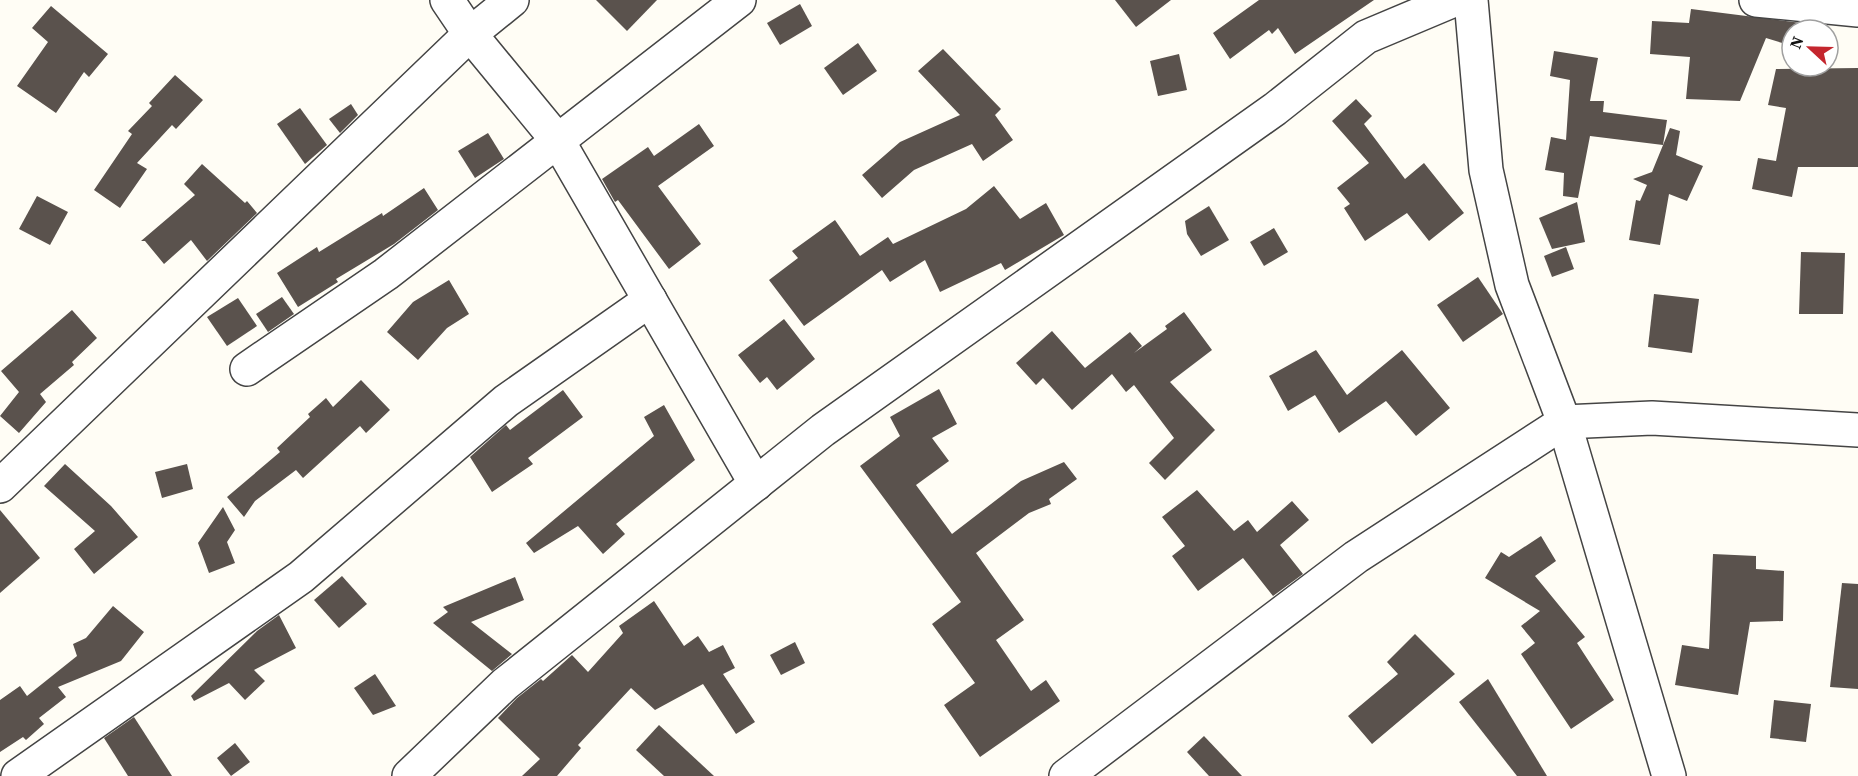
<svg xmlns="http://www.w3.org/2000/svg" width="1858" height="776" viewBox="0 0 1858 776" font-family="'Source Serif 4',serif">
	<rect width="100%" height="100%" fill="#fffdf5"/>
	<g fill="#5a524d">
		<polygon points="596,0 657,0 627,31"/>
		<polygon points="1115,0 1171,0 1136,27"/>
		<polygon points="1259,0 1374,0 1295,54 1278,28 1272,34 1269,30 1230,59 1213,33"/>
		<polygon points="800,4 812,26 780,45 767,23"/>
		<polygon points="51,6 108,54 89,77 84,72 56,113 17,86 48,42 32,28"/>
		<polygon points="1691,9 1801,23 1800,30 1792,30 1792,46 1766,38 1740,101 1686,99 1690,57 1650,54 1652,21 1689,23"/>
		<polygon points="858,43 877,71 843,95 824,68"/>
		<polygon points="943,49 1001,109 995,115 1013,140 983,161 972,144 914,170 882,198 862,175 900,142 960,115 918,71"/>
		<polygon points="1554,51 1598,58 1590,101 1604,101 1603,112 1667,120 1663,145 1590,136 1578,198 1563,196 1564,173 1545,170 1551,137 1566,140 1570,80 1550,76"/>
		<polygon points="1179,54 1187,90 1158,96 1150,61"/>
		<polygon points="1858,68 1858,167 1798,167 1792,197 1752,189 1758,158 1776,161 1786,108 1768,105 1776,69"/>
		<polygon points="175,75 203,100 176,129 172,125 137,163 147,169 120,208 94,190 132,134 128,131 152,106 149,103"/>
		<polygon points="1356,99 1372,116 1364,124 1405,179 1424,163 1464,213 1429,241 1407,213 1365,241 1344,208 1350,204 1337,188 1369,163 1332,121"/>
		<polygon points="351,104 358,115 340,133 329,119"/>
		<polygon points="300,108 327,145 305,164 277,124"/>
		<polygon points="699,124 714,146 658,186 701,244 669,269 618,200 615,202 602,179 648,147 654,156"/>
		<polygon points="1670,128 1680,131 1676,155 1703,166 1687,201 1669,194 1660,245 1629,240 1636,200 1640,201 1647,185 1633,179 1652,172"/>
		<polygon points="488,133 504,159 475,178 458,151"/>
		<polygon points="202,164 245,203 247,201 257,213 207,261 191,240 164,264 145,241 141,241 195,195 184,184"/>
		<polygon points="994,186 1020,219 1046,203 1064,235 1005,270 1001,263 940,292 925,260 890,282 882,270 804,326 769,280 798,258 792,251 835,220 860,256 888,237 893,244 966,209"/>
		<polygon points="424,188 438,210 394,244 336,279 338,282 298,307 277,273 317,247 319,252 382,213 383,216"/>
		<polygon points="37,196 68,212 50,245 19,229"/>
		<polygon points="1577,202 1585,242 1552,249 1539,218"/>
		<polygon points="1209,206 1229,240 1201,256 1187,234 1185,221"/>
		<polygon points="1274,228 1288,252 1264,266 1250,242"/>
		<polygon points="1566,247 1574,269 1552,277 1544,256"/>
		<polygon points="1801,252 1845,253 1843,314 1799,314"/>
		<polygon points="1478,277 1503,314 1463,342 1437,305"/>
		<polygon points="449,280 469,314 447,328 418,360 387,332 413,302"/>
		<polygon points="1654,294 1699,299 1692,353 1648,347"/>
		<polygon points="282,297 294,314 268,332 256,314"/>
		<polygon points="238,298 257,326 227,346 207,317"/>
		<polygon points="72,310 97,338 72,362 74,365 40,394 46,402 19,433 0,416 19,392 1,371"/>
		<polygon points="1184,312 1212,350 1170,382 1215,430 1165,480 1149,463 1174,438 1134,385 1126,392 1112,374 1072,410 1043,378 1036,385 1016,363 1052,331 1085,368 1130,332 1142,346 1134,353 1167,329 1165,326"/>
		<polygon points="784,319 815,359 777,390 767,377 760,383 738,355"/>
		<polygon points="1316,350 1347,395 1402,350 1450,408 1416,436 1386,401 1339,433 1315,395 1288,411 1269,376"/>
		<polygon points="361,380 390,410 366,433 360,426 303,478 296,470 255,501 244,517 227,497 280,452 277,448 310,417 308,414 326,398 333,407"/>
		<polygon points="939,389 957,424 932,438 949,461 916,485 952,534 1021,481 1064,462 1077,479 1049,499 1051,504 1029,513 976,553 1024,620 996,640 1031,691 1046,680 1060,701 980,757 944,705 975,683 932,624 961,602 860,466 900,436 890,417"/>
		<polygon points="563,390 583,417 528,458 533,464 492,492 470,457 506,425 510,430"/>
		<polygon points="664,405 695,460 616,524 625,534 603,554 578,526 534,553 526,543 654,436 644,417"/>
		<polygon points="65,464 111,506 138,537 94,574 74,549 95,531 44,486"/>
		<polygon points="187,464 193,489 162,498 155,472"/>
		<polygon points="1197,490 1234,531 1248,520 1257,532 1292,501 1309,520 1280,545 1303,574 1273,596 1243,558 1198,591 1172,556 1185,546 1162,517"/>
		<polygon points="223,507 235,530 227,542 235,563 209,573 198,543"/>
		<polygon points="0,510 40,558 0,593"/>
		<polygon points="1541,536 1556,561 1535,576 1585,637 1577,643 1614,700 1571,729 1521,654 1535,643 1521,626 1540,611 1485,578 1501,552 1509,557"/>
		<polygon points="1713,554 1756,556 1756,569 1784,571 1783,621 1750,622 1738,695 1675,685 1682,645 1709,649"/>
		<polygon points="342,576 367,604 339,628 314,600"/>
		<polygon points="515,577 524,600 471,622 512,654 492,671 433,623 448,612 443,607"/>
		<polygon points="1842,583 1858,584 1858,689 1830,687"/>
		<polygon points="654,601 684,646 698,636 709,652 723,645 735,668 723,674 755,722 736,734 703,684 655,710 631,688 578,745 581,748 557,776 522,776 540,759 498,718 517,698 541,679 543,681 572,655 588,672 623,633 619,626"/>
		<polygon points="113,606 144,632 121,661 58,687 66,697 39,718 44,724 26,740 23,737 0,752 0,700 20,686 27,696 77,656 73,644 86,638"/>
		<polygon points="279,615 296,648 254,670 265,681 245,700 229,683 194,701 191,696 257,631"/>
		<polygon points="1415,634 1455,674 1372,744 1348,716 1398,674 1387,662"/>
		<polygon points="795,642 805,663 781,675 770,655"/>
		<polygon points="375,674 396,706 373,715 354,688"/>
		<polygon points="1488,679 1547,776 1517,776 1459,702"/>
		<polygon points="1774,700 1811,704 1806,742 1770,738"/>
		<polygon points="134,717 172,776 128,776 104,738"/>
		<polygon points="659,725 714,776 664,776 636,750"/>
		<polygon points="1204,736 1242,776 1209,776 1187,752"/>
		<polygon points="235,743 250,762 231,776 217,758"/>
	</g>
	<g fill="none" stroke-linecap="round" stroke-linejoin="round">
		<defs>
			<g id="minor">
				<polyline points="447,0 470,34 558,141 756,484"/>
				<polyline points="1471,0 1486,170 1512,285 1564,422 1669,776"/>
				<polyline points="1756,0 1858,10"/>
				<polyline points="247,369 386,274 739,0"/>
				<polyline points="0,486 470,34 512,0"/>
				<polyline points="18,776 301,577 506,401 650,300"/>
				<polyline points="409,776 505,684 823,430 1275,109 1366,37 1454,0"/>
				<polyline points="1066,776 1356,557 1564,422 1652,418 1858,430"/>
			</g>
		</defs>
		<use href="#minor" stroke="#444" stroke-width="36"/>
		<use href="#minor" stroke="#fff" stroke-width="33"/>
	</g>
	<g transform="translate(1810 48) rotate(292)"><circle r="28" fill="#ffffff" stroke="#a0a0a0" stroke-width="1.5"/>
	<path d="M0-4.5L10 22L0 15L-10 22Z" fill="#c4262e"/>
	<text y="-9" font-size="16" font-weight="bold" text-anchor="middle" fill="#111111">N</text>
	</g>
</svg>
